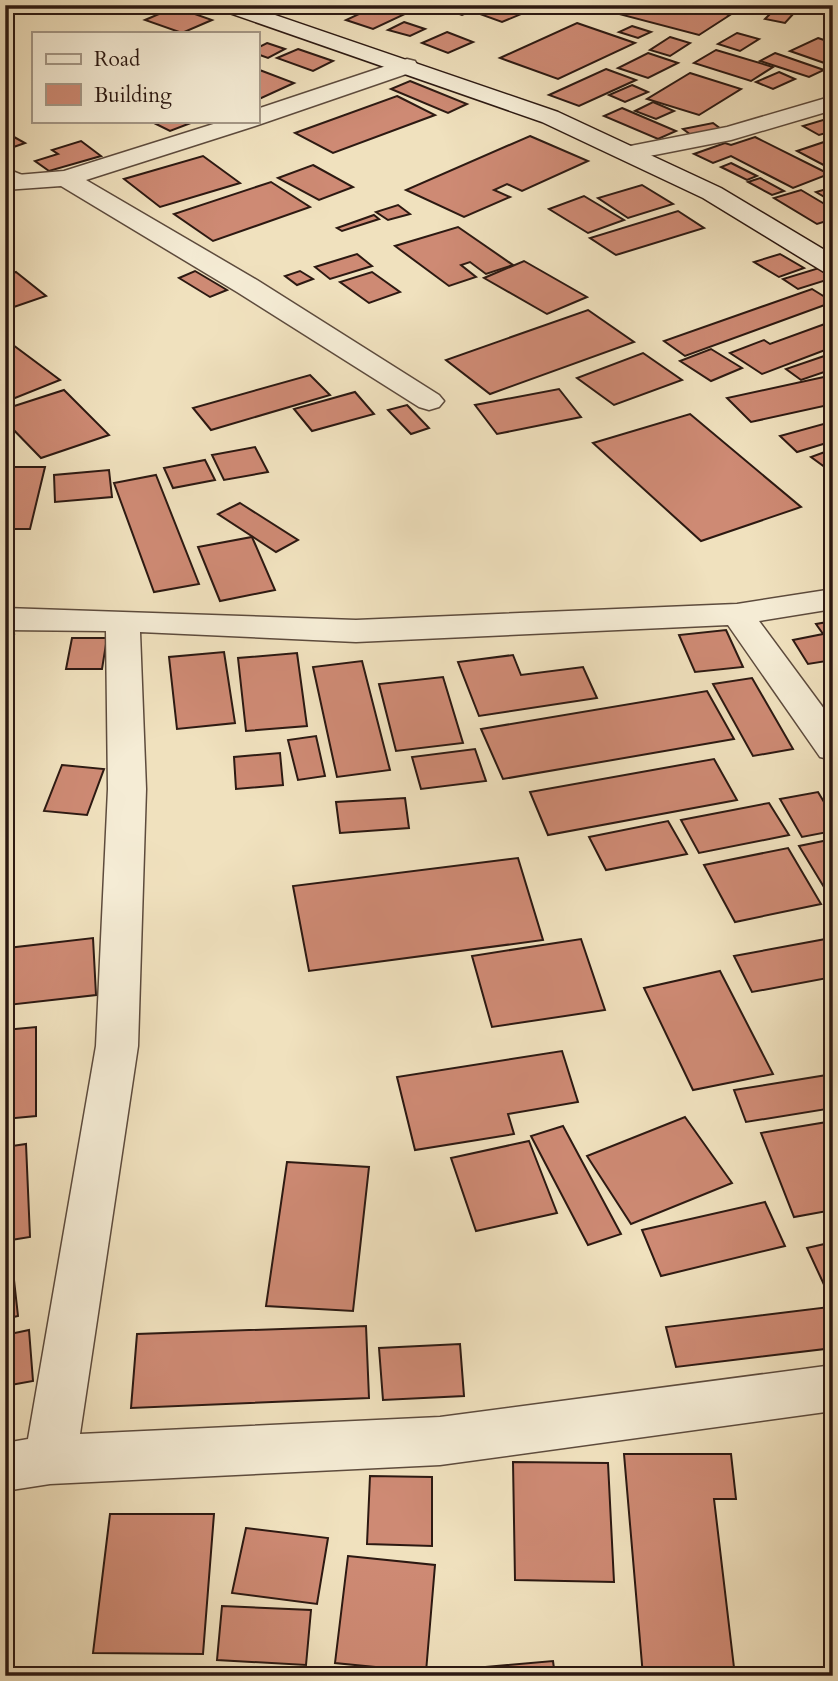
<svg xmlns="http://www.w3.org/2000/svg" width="838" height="1681" viewBox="0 0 838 1681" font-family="Cardo,serif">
	<rect width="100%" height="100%" fill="#f0e1be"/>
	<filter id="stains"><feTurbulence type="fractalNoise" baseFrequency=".00286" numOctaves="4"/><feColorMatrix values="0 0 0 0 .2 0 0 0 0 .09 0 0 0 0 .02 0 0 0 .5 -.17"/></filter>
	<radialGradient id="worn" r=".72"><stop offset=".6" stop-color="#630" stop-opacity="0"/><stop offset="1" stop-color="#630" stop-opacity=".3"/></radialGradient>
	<g fill="#ce8a74" stroke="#2c1912" stroke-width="2">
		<polygon points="378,5 405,14 373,29 346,20"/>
		<polygon points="391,5 431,5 412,13"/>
		<polygon points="443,5 486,5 462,15 439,7"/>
		<polygon points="495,5 533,5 538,7 502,22 477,13"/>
		<polygon points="601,5 664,5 662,7 677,11 692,5 730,15 699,35 596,8"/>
		<polygon points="175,7 212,20 182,33 145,20"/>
		<polygon points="775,9 794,13 785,23 765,19"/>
		<polygon points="404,22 425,29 410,36 388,30"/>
		<polygon points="577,23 635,43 558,79 500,58"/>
		<polygon points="632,26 651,32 638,38 619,32"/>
		<polygon points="447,32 473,42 448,53 422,43"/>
		<polygon points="737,33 759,39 740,51 718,44"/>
		<polygon points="670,37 690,43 670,56 650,50"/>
		<polygon points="818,38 833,43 833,66 790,51"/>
		<polygon points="267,43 285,49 268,58 257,54 257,48"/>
		<polygon points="298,49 333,61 313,71 277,58"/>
		<polygon points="716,50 773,67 751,81 694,63"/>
		<polygon points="648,53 678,63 648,78 618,68"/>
		<polygon points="775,53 824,70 809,77 760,61"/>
		<polygon points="257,69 294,83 257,100"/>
		<polygon points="606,69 636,80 579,106 549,95"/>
		<polygon points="779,72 795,79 773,89 756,82"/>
		<polygon points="690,73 741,89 699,115 647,99"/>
		<polygon points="410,81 467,104 448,113 391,89"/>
		<polygon points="632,85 648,92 625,102 609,95"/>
		<polygon points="397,96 435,115 333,153 295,133"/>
		<polygon points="653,102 674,111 656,119 635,111"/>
		<polygon points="622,108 676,131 658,139 604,116"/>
		<polygon points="833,117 833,131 819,135 803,126"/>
		<polygon points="150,121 196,121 170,131"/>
		<polygon points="713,123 721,129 691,135 683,129"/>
		<polygon points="530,136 588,161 522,191 507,184 494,190 510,197 464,217 406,190"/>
		<polygon points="14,137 25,143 5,150 5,140"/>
		<polygon points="755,137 829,174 793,188 731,156 713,163 694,154 725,143 731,145"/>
		<polygon points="833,139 833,170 797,151"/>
		<polygon points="81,141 101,156 49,171 35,161 58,154 52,150"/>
		<polygon points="203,156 240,183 160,207 124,179"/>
		<polygon points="731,163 757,176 747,180 721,167"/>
		<polygon points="313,165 353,187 319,200 278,178"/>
		<polygon points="760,178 784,191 772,195 748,182"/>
		<polygon points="271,182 310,207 213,241 174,214"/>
		<polygon points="642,185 673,204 628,218 598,198"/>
		<polygon points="833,187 833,202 816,192"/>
		<polygon points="801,190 833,209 833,219 817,224 774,198"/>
		<polygon points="584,196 624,220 588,233 549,209"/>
		<polygon points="398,205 410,214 388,220 376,212"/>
		<polygon points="678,211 704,228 616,255 590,238"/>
		<polygon points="374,215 379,219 342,231 337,228"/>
		<polygon points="458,227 513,265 486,274 470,262 461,265 476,277 449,286 395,246"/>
		<polygon points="357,254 372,266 330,279 315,267"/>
		<polygon points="780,254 804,268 779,277 754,262"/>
		<polygon points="524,261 587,297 547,314 484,278"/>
		<polygon points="819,268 833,278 798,289 783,279"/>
		<polygon points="195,271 227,290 210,297 179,278"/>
		<polygon points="300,271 313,279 297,285 285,276"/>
		<polygon points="16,272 46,296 5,310 5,276"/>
		<polygon points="372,272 400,292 369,303 340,282"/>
		<polygon points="812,289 833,302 685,356 664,341"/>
		<polygon points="588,310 634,342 490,394 446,360"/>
		<polygon points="833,321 833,347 762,374 730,353 764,340 770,344"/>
		<polygon points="5,339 60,380 5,402"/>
		<polygon points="711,349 742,368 711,381 680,361"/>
		<polygon points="643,353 682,380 614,405 577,378"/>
		<polygon points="833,353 833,369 801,380 786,369"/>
		<polygon points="310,375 330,395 211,430 193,408"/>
		<polygon points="833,375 833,404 751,422 727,398"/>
		<polygon points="559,389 581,417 497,434 475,405"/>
		<polygon points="64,390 109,435 41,458 5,421 5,409"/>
		<polygon points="355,392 374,414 312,431 294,409"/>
		<polygon points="407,405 429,428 411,434 388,410"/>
		<polygon points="690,414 801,507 701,541 593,443"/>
		<polygon points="827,423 833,428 833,441 797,452 780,436"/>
		<polygon points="255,447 268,472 224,480 212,455"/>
		<polygon points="833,449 833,473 811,457"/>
		<polygon points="205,460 215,480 173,488 164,468"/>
		<polygon points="5,467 45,467 30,529 5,529"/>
		<polygon points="109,470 112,497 55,502 54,475"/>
		<polygon points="156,475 199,584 154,592 114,483"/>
		<polygon points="240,503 298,540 276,552 218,514"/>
		<polygon points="252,537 275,590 220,601 198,547"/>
		<polygon points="833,621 833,660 808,664 793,640 823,634 816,624"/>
		<polygon points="726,630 743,667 695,672 679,635"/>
		<polygon points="14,635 8,661 5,661 5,636"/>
		<polygon points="72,638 107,638 102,669 66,669"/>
		<polygon points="224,652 235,723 177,729 169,657"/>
		<polygon points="297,653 307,726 246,731 238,658"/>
		<polygon points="513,655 521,675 583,667 597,698 479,716 458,662"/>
		<polygon points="362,661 390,770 337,777 313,667"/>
		<polygon points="443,677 463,743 396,751 379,684"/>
		<polygon points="752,678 793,749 753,756 713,684"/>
		<polygon points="707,691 734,739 503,779 481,729"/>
		<polygon points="316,736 325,776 298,780 288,740"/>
		<polygon points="475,749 486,781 421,789 412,757"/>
		<polygon points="280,753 283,785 236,789 234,757"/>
		<polygon points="714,759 737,800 548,835 530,792"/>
		<polygon points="62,765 104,769 87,815 44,811"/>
		<polygon points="818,792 833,817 833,831 802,837 780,799"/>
		<polygon points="405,798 409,828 340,833 336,802"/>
		<polygon points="769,803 789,835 699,853 681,820"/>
		<polygon points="668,821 687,854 606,870 589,837"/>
		<polygon points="833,839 833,902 799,846"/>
		<polygon points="788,848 821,904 735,922 704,865"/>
		<polygon points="518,858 543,940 309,971 293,886"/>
		<polygon points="93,938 96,995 8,1005 8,948"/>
		<polygon points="831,938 833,977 752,992 734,956"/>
		<polygon points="581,939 605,1010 492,1027 472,956"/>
		<polygon points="720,971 773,1074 693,1090 644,988"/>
		<polygon points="36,1027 36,1116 5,1119 5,1030"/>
		<polygon points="562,1051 578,1102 508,1114 514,1134 415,1150 397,1077"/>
		<polygon points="833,1074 833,1108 746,1122 734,1090"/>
		<polygon points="685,1117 732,1183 631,1224 587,1156"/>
		<polygon points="833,1121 833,1210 794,1217 761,1133"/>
		<polygon points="563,1126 621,1234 588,1245 531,1136"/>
		<polygon points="529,1141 557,1213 476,1231 451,1158"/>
		<polygon points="26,1144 30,1237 5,1241 5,1147"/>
		<polygon points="287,1162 369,1167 353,1311 266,1306"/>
		<polygon points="765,1202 785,1246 661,1276 642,1230"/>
		<polygon points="833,1242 833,1304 807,1248"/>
		<polygon points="11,1253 18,1316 5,1319 5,1254"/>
		<polygon points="829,1307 833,1320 833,1348 676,1367 666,1327"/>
		<polygon points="366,1326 369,1398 131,1408 137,1334"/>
		<polygon points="29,1330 33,1381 5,1386 5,1335"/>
		<polygon points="460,1344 464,1396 383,1400 379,1348"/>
		<polygon points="624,1454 731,1454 736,1499 714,1499 735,1676 643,1676"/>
		<polygon points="513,1462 608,1463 614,1582 515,1580"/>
		<polygon points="370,1476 432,1477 432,1546 367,1544"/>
		<polygon points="110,1514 214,1514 203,1654 93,1653"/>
		<polygon points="246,1528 328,1538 317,1604 232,1593"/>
		<polygon points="348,1556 435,1565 426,1672 335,1663"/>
		<polygon points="222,1606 311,1610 306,1665 217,1660"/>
		<polygon points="553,1661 555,1676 432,1676 431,1672"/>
	</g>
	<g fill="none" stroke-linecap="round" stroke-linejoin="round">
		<defs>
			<polygon id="lane" points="5,168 27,177 29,180 22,184 5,177"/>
			<g id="street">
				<polygon points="407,59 415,61 418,66 415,71 255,126 86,180 257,280 439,395 444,401 439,407 429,410 419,407 237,292 61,186 5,190 5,176 64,171 223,121 257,121 257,109"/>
				<polygon points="833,96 833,110 731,140 629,160 620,158 617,153 620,148 727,127"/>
				<polygon points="833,589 833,609 759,621 833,721 833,760 820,757 728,625 356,642 140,632 146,789 138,1046 80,1434 440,1417 833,1365 833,1411 440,1465 50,1484 5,1491 5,1443 28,1439 96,1046 108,789 106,631 5,630 5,608 356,620 737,604"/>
			</g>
			<polygon id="secondary" points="215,5 246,5 558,112 721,188 833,255 833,274 824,272 703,198 542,122 218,9"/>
		</defs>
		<use href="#lane" stroke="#5d4b3d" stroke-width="3"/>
		<use href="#street" stroke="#5d4b3d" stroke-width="3"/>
		<use href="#secondary" stroke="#2c1912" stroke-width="3"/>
		<use href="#lane" fill="#f5ecd5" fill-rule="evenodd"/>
		<use href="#street" fill="#f5ecd5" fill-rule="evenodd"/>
		<use href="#secondary" fill="#f5ecd5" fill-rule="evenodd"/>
	</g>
	<rect width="838" height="1681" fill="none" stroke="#f0e1be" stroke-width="28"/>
	<rect x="7" y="7" width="824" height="1667" fill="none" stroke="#2c1912" stroke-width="3.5"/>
	<rect x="14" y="14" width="810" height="1653" fill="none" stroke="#2c1912" stroke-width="2"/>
	<rect x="32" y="32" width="228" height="91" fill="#f5ecd5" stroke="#a59887" stroke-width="2"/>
	<rect x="46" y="54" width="35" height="10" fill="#f5ecd5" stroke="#a59887" stroke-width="2"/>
	<text x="94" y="66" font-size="21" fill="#2c1912">Road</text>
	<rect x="46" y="84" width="35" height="21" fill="#ce8a74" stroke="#a59887" stroke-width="2"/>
	<text x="94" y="102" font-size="21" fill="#2c1912">Building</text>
	<rect width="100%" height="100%" filter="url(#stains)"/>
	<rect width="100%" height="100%" fill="url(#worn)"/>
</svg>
